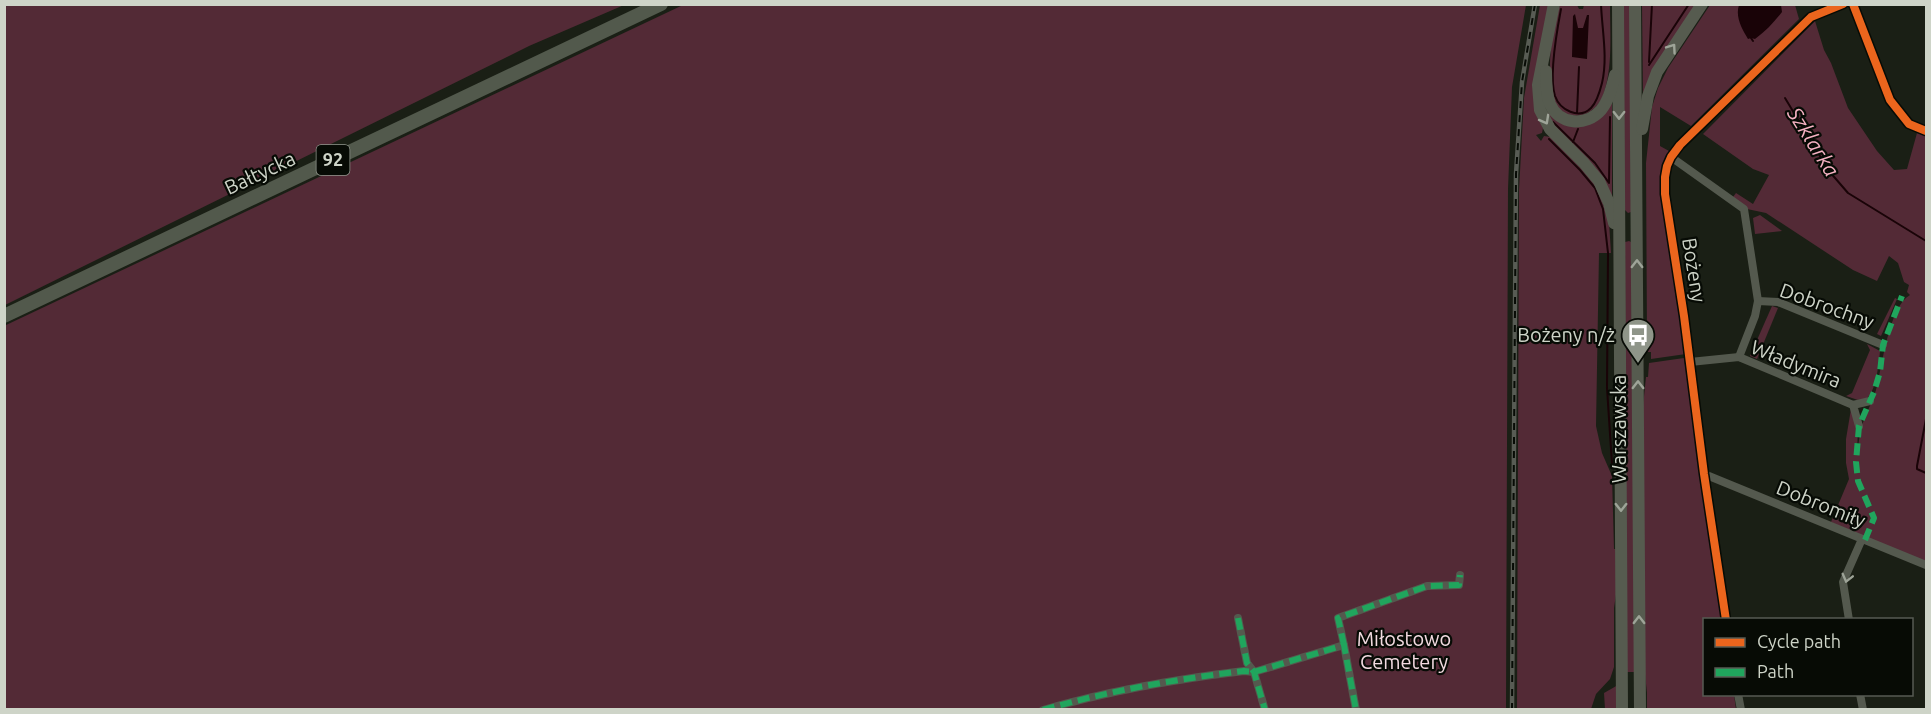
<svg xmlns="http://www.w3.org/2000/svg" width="1931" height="714" viewBox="0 0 1931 714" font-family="Ubuntu,sans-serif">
	<rect width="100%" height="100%" fill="#1a1f15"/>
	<g fill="#532a36">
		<polygon points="1549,4 1533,88 1535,109 1543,128 1542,133 1536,135 1541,141 1544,136 1551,137 1597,185 1609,222 1611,253 1599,253 1596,426 1602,453 1612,476 1614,549 1617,549 1618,581 1614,608 1614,667 1610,679 1596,694 1591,709 1517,710 1519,190 1524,98 1540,5"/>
		<polygon points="4,5 5,4 624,5 529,46 5,305"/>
		<polygon points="683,5 1526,5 1512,87 1508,189 1506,709 5,709 4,326"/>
		<path d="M1560 5H1577L1579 9H1583L1584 5H1610C1610 35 1613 67 1603 96 1594 118 1564 125 1554 100 1546 80 1551 24 1560 5Z"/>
		<polygon points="1623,5 1630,5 1631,212 1628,213 1624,209"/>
		<polygon points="1642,5 1698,5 1643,97"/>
		<polygon points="1710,5 1795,5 1799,19 1691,126 1660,107 1660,146 1669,151 1663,170 1686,354 1651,359 1651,352 1648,352 1647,340 1646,163 1652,107 1658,88 1668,68"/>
		<path d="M1815 21 1824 50 1831 63 1848 108 1877 151 1894 170 1907 169 1917 133 1926 136V565L1865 540 1831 522 1849 479 1846 463V439L1851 409 1858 428 1857 452C1859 444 1859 436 1861 429 1865 415 1872 403 1876 390 1882 367 1889 306 1910 295L1907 292 1909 285 1904 282 1898 263 1889 256 1877 281 1853 270 1766 213 1747 209 1733 197 1736 193 1753 204 1769 175 1753 169 1703 134Z"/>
		<polygon points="1542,92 1571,126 1612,99 1612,198 1551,124"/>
		<polygon points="1760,215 1782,231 1755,234 1753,218"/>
		<polygon points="1629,241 1631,242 1635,672 1626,672 1625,242"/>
		<polygon points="1895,298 1897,299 1881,336 1877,334"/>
		<polygon points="1772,306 1778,308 1757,359 1750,356"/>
		<path d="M1867 344 1880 351C1879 362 1876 393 1866 399 1859 402 1853 398 1846 396L1852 393 1870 350Z"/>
		<polygon points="1684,358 1723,619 1704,620 1704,694 1734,695 1736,709 1647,709 1647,693 1644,665 1643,406 1646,377 1648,377 1649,363"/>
		<polygon points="1618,685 1618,709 1605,709 1604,693"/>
	</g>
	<g fill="#190307">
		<path d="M1739 5H1781L1782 12C1774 22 1766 31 1755 39L1751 38 1748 39C1742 29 1735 17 1739 5Z"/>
		<polygon points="1575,14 1578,28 1583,28 1587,15 1589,15 1587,59 1572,57 1573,16"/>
	</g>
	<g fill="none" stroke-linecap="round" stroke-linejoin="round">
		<g stroke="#190307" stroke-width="2">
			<path d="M1561 9C1557 30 1549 77 1555 96 1560 110 1579 120 1591 108 1597 102 1600 91 1602 83 1608 58 1602 30 1601 4"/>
			<polyline points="1751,38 1753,41"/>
			<polyline points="1649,62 1652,4"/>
			<polyline points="1649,65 1689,4"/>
			<polyline points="1785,98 1829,171 1848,193 1926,241"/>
			<polyline points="1577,113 1579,67"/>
			<polyline points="1553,122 1595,163 1609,183 1610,117"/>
			<polyline points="1549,139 1580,170 1595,188 1603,209 1608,253 1607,388 1612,464"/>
			<polyline points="1573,142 1578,129"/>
			<polyline points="1926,419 1917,466 1917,469 1926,473"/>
		</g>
		<g stroke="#54594e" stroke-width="8">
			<polyline points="1853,4 1890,100 1909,124 1926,131"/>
			<polyline points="1671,157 1744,209 1758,301 1755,316 1739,357"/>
			<polyline points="1758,301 1778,302 1883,345"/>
			<polyline points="1690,362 1739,357 1853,405"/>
			<polyline points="1859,426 1853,405 1870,401"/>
			<polyline points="1704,474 1926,565"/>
			<polyline points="1238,618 1247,663 1254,672 1265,710"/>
			<polyline points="1726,620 1704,474 1684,316 1665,194 1665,177 1667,166 1671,157 1680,145 1811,17 1843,4"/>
			<polyline points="1849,620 1843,582 1862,539"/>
			<polyline points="1344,645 1338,618 1427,586 1459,585 1460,575"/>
			<polyline points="1738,694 1741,710"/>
			<polyline points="1860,694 1863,710"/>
			<path d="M1043 710C1108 691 1176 679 1244 671L1254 672 1344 645 1356 710"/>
		</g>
		<g stroke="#565b4f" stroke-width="12">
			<polyline points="1554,4 1538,85 1540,110 1550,129 1584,163 1599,181 1609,203 1614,223"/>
			<polyline points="1618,4 1622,710"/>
			<polyline points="1635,4 1640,710"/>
			<path d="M1546 71C1546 82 1546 94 1550 104 1559 125 1586 127 1601 110 1609 100 1612 87 1615 75"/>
			<polyline points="1642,129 1648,96 1657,72 1702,4"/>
		</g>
		<polyline stroke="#52594c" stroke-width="14" points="4,316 661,4"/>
		<defs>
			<polyline id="rail" points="1512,710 1516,174 1522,82 1535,4"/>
		</defs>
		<use href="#rail" stroke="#585c54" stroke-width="4.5"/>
		<use href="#rail" stroke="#070b05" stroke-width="2" stroke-dasharray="7" stroke-linecap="butt"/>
		<g stroke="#20a55d" stroke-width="6" stroke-dasharray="12 6" stroke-linecap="butt">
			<polyline points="1865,540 1874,518 1858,481 1856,462 1859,426 1874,392 1880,372 1883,345 1902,296"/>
			<polyline points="1238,618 1247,663 1254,672 1265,710"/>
			<polyline points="1344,645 1338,618 1427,586 1459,585 1460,575"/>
			<path d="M1043 710C1108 691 1176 679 1244 671L1254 672 1344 645 1356 710"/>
		</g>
		<defs>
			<g id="cycleway">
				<polyline points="1853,4 1890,100 1909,124 1926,131"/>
				<polyline points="1726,620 1704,474 1684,316 1665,194 1665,177 1667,166 1671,157 1680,145 1811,17 1843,4"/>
			</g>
		</defs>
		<use href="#cycleway" stroke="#070b05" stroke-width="11"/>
		<use href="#cycleway" stroke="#eb651d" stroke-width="8"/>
	</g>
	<defs><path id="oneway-chevron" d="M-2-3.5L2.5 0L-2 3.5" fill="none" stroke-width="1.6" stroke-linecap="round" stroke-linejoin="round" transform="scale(1.5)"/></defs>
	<g stroke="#9ea498">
		<use href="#oneway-chevron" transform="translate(1672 48) rotate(-55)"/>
		<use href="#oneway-chevron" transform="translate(1619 115) rotate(90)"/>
		<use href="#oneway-chevron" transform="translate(1545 120) rotate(61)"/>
		<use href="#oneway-chevron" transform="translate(1637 264) rotate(-90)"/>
		<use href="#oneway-chevron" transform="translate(1638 385) rotate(-90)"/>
		<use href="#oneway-chevron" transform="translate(1621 507) rotate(90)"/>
		<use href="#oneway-chevron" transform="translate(1639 620) rotate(-90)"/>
	</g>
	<use stroke="#9da397" href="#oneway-chevron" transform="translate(1847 578) rotate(104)"/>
	<defs>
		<symbol id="bus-pin" viewBox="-11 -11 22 30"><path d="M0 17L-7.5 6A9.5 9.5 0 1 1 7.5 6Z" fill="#8f9589" stroke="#070b05"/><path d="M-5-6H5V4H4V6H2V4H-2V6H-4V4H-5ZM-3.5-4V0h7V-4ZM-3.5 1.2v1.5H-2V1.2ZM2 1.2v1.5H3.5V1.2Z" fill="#fff"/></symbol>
	</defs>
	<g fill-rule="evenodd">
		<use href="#bus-pin" x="1619" y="316" width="38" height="52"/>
	</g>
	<g text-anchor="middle" stroke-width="4.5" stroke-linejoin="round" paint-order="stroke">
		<rect fill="#070b05" stroke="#92988e" stroke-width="1.5" x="316.5" y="145" width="33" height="30" rx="4.5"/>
		<g font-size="18" font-weight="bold" fill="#ced4c8">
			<text x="333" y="166">92</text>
		</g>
		<g font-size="20" fill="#ced4c8" stroke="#070b05">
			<text transform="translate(260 173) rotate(-25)" y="7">Bałtycka</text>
			<text transform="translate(1694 270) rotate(81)" y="7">Bożeny</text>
			<text transform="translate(1827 306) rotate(20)" y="7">Dobrochny</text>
			<text transform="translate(1796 364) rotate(22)" y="7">Władymira</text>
			<text transform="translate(1619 429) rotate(-90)" y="7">Warszawska</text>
			<text transform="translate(1821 504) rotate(22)" y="7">Dobromiły</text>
		</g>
		<g font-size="20" fill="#ced4c8" stroke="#070b05" text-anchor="end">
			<text x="1615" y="342">Bożeny n/ż</text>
		</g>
		<g font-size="20" fill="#f2dae0" stroke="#070b05">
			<text x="1404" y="646">Miłostowo<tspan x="1404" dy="23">Cemetery</tspan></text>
		</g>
		<g font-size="21" font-style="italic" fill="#f6b2c3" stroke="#070b05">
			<text transform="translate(1813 142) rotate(58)" y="7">Szklarka</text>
		</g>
	</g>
	<rect width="1931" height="714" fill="none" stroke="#ced4c8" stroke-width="12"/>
	<rect x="1703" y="618" width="210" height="78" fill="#070b05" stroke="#575b53" stroke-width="1.5"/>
	<rect x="1715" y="638" width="30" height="9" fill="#eb651d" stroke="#575b53" stroke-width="1.5"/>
	<text x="1757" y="648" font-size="18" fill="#ced4c8">Cycle path</text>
	<rect x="1715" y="668" width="30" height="9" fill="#20a55d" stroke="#575b53" stroke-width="1.5"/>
	<text x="1757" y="678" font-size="18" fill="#ced4c8">Path</text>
</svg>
